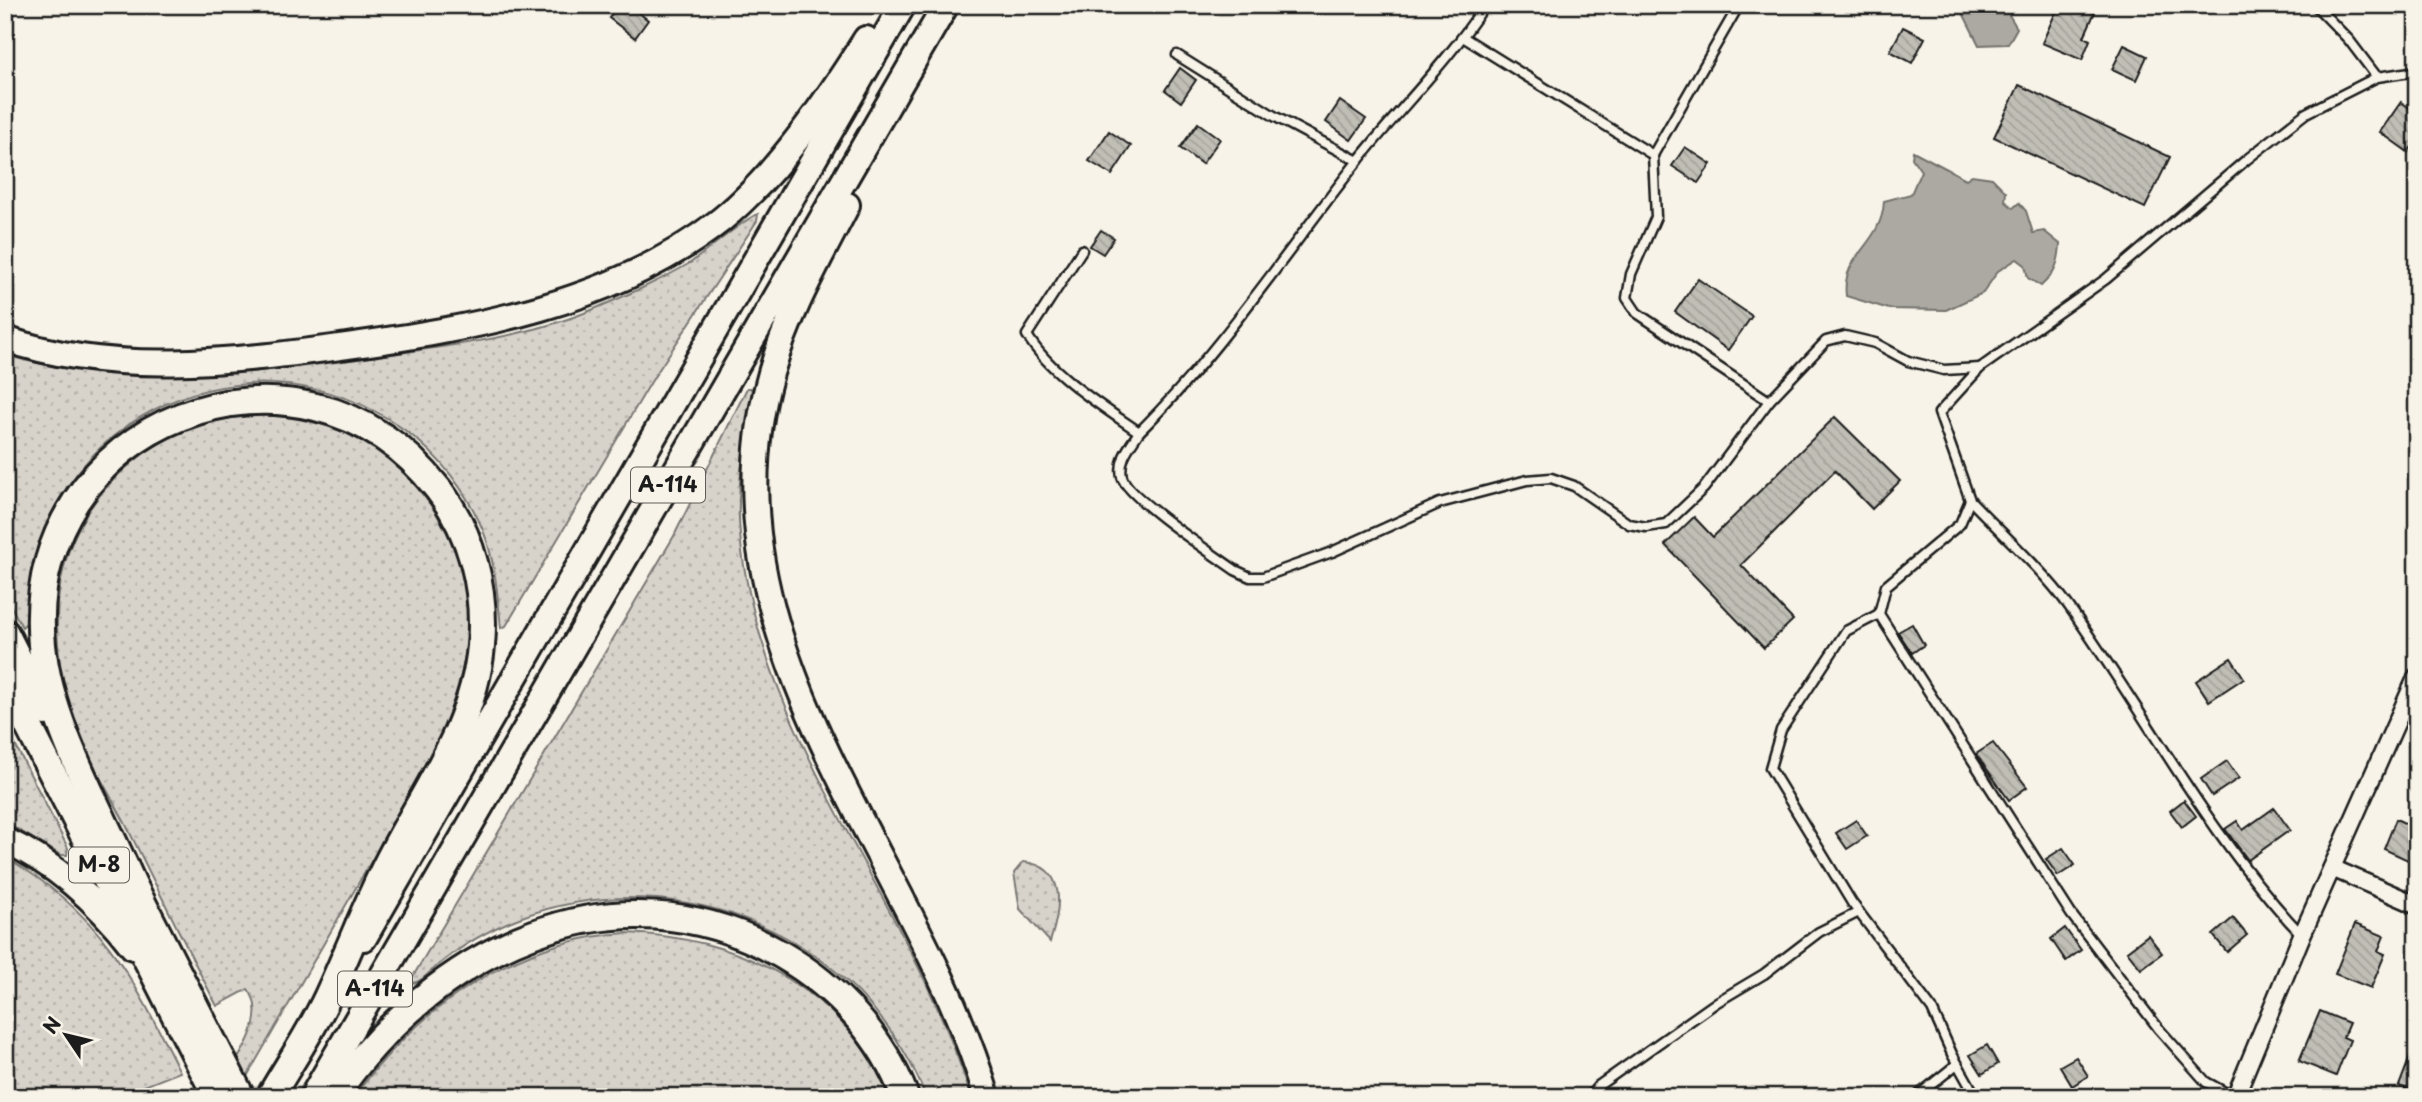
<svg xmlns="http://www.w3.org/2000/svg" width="2422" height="1102" viewBox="0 0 2422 1102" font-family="'Playpen Sans',sans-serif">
	<defs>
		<pattern id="grass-dots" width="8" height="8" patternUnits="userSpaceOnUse" patternTransform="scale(1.75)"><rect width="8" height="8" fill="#d7d3cb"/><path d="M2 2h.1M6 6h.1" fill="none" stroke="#b8b5ae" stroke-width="1.8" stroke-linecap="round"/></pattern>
		<pattern id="building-back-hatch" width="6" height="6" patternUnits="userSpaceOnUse" patternTransform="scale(1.75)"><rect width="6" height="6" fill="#c0beb5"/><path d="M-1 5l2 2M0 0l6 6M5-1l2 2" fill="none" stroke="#a4a39b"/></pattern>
	</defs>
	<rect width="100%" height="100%" fill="#f7f3e8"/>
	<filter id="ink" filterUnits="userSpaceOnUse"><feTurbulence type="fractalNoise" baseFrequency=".0143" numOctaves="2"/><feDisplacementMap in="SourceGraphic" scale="14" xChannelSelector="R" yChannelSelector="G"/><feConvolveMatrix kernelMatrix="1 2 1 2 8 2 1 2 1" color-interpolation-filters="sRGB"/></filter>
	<g filter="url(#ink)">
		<g fill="url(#grass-dots)" stroke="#7a7874" stroke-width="2">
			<path d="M758 214 757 221 654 377 506 626 501 628C497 591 495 553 478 519 395 348 157 336 59 500 36 537 29 580 27 622L22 627 5 595V355C135 392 268 372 399 353 464 344 533 335 594 309 627 295 660 281 690 263 705 253 746 217 758 214Z"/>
			<path d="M747 388H751L752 392C747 442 735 483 740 534 758 737 913 904 971 1097H926C863 935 680 859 519 918 490 929 461 946 437 966 429 972 421 983 412 983V978L674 536Z"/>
			<path d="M255 414C327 419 374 434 421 492 456 535 475 594 466 650 454 730 406 802 366 870 325 942 283 1014 242 1085L212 1097C229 1070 273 1021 248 989L217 1006C185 945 155 883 124 821 109 793 92 766 80 736 48 655 44 560 104 490 145 442 193 422 255 414Z"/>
			<polygon points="5,725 68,848 67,855 61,855 5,822"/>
			<path d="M5 857C101 912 132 976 180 1072L139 1088 141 1097H5Z"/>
			<path d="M1023 862C1069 866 1060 911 1050 942L1020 909 1014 873Z"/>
			<path d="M626 933C739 937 844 988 889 1097H354C419 1007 514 940 626 933Z"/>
		</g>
		<g fill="#aca9a2" stroke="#72716c" stroke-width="2">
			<polygon points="1959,5 2003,5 2017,28 2008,44 1979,45"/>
			<path d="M1913 151 1966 179 1972 175 1992 178 2006 192 2005 201 2013 208 2019 203 2026 211 2033 233 2044 231 2060 244C2059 263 2055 273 2041 286L2028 278 2025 265 2017 259 1998 271 1983 293 1946 310 1889 309 1846 296C1841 253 1882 246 1884 201L1911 194 1921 171 1912 158Z"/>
		</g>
		<g fill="url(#building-back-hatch)" stroke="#1c1c1c" stroke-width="2">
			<polygon points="618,5 629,5 648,20 635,38 609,18"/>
			<polygon points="2059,5 2098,5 2084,37 2090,40 2082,60 2042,43"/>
			<polygon points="1903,27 1925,38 1912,63 1890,51"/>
			<polygon points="2124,45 2147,56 2136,80 2112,69"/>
			<polygon points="1180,68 1196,80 1181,102 1165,90"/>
			<polygon points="2019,85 2170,157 2145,208 1994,137"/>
			<polygon points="1340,101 1366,119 1351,140 1326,122"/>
			<polygon points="2401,102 2417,113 2417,140 2408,152 2380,132"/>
			<polygon points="1198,123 1220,139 1202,164 1180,148"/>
			<polygon points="1109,131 1131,146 1112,175 1089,161"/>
			<polygon points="1685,147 1711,164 1698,183 1672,166"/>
			<polygon points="1101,230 1114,238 1103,254 1090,246"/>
			<polygon points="1698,279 1752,316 1728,350 1675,312"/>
			<polygon points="1835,417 1900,481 1872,509 1835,471 1741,565 1793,620 1764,648 1665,545 1694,517 1713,537"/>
			<polygon points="1912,624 1924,645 1912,653 1898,632"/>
			<polygon points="2231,658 2244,678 2209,701 2196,681"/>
			<polygon points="1993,743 2027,787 2009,800 1976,754"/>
			<polygon points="2227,761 2239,778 2212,796 2201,779"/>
			<polygon points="2184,800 2196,816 2182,827 2170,811"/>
			<polygon points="2274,808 2290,830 2248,860 2225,829 2237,821 2243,830"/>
			<polygon points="2396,819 2417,829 2417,845 2410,861 2384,849"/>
			<polygon points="1856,820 1867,836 1847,849 1836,833"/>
			<polygon points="2063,848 2075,865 2058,876 2046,859"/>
			<polygon points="2233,918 2247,935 2227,952 2213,935"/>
			<polygon points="2355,924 2384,936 2378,951 2385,954 2371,988 2335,974"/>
			<polygon points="2065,928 2081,950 2066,961 2051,939"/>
			<polygon points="2148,935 2162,953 2141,969 2127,951"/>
			<polygon points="2320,1011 2349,1023 2343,1037 2350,1040 2336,1076 2299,1061"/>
			<polygon points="2415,1044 2417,1044 2417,1093 2399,1086"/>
			<polygon points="1987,1045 1998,1064 1982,1074 1970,1055"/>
			<polygon points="2076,1057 2088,1076 2072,1086 2060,1066"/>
		</g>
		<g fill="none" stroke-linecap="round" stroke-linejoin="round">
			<defs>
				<g id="service">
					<path d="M1485 5C1447 63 1399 109 1357 162 1287 251 1219 353 1139 432 1130 446 1118 459 1122 477 1127 497 1214 555 1235 570L1250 577H1263L1332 552 1440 503 1527 480 1551 478 1574 486 1629 524 1646 527 1666 524 1704 488 1769 401 1826 341 1845 336 1875 343 1908 361 1944 370 1980 368"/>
					<polyline points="1739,5 1653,155 1656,217 1631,274 1627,298 1637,313 1769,401"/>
					<polyline points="2315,5 2349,40 2377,77"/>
					<polyline points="1463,37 1653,155"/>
					<polyline points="1177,55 1274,116 1358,161"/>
					<path d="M1082 250 1027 335C1049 373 1103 407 1139 432"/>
					<path d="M1970 500C2002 534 2040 567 2068 605 2146 714 2209 837 2302 935"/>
					<polyline points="1879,614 1846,631 1781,730 1770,768 1852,903 1932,1009 1952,1054 1976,1097"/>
					<polyline points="1589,1097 1598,1086 1717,1002 1764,974 1819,932 1859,912"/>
					<polyline points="1916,1097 1957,1064"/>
					<polyline points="2234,1097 2206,1082 2159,1029 2071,914 1879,614 1886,586 1960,524 1970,500 1939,413 1980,368 2106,279 2246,160 2306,113 2377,77 2417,71"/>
				</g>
				<g id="minor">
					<polyline points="2332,868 2417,905"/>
					<polyline points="2235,1097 2302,935 2417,676"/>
				</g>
				<g id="primary">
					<path d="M847 205C819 260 788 313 771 373 695 643 916 855 987 1097"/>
					<path d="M5 339C113 376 230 362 340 347 471 329 615 304 721 220 777 175 828 99 866 39"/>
					<path d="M5 840C56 864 99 903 133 947"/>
					<polyline points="364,938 903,5"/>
					<polyline points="312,1097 946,5"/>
				</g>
				<g id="trunk">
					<polyline points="5,633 45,712"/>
					<polyline points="5,680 217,1097"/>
					<polyline points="129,877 241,1097"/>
					<path d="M136 892C104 815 50 728 42 645 21 422 301 311 438 489 472 533 486 590 481 646 474 726 424 791 389 860 366 905 348 953 327 998 311 1032 289 1064 270 1097"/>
					<path d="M333 1097C434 950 614 858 782 955 837 987 883 1037 905 1097"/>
				</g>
			</defs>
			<use href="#service" stroke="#1c1c1c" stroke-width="13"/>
			<use href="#minor" stroke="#1c1c1c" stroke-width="21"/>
			<use href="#primary" stroke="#1c1c1c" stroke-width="30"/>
			<use href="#trunk" stroke="#1c1c1c" stroke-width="32"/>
			<use href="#service" stroke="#f7f3e8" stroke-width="8"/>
			<use href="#minor" stroke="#f7f3e8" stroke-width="16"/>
			<use href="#primary" stroke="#f7f3e8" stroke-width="24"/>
			<use href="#trunk" stroke="#f7f3e8" stroke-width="26"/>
		</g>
	</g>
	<g text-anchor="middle" stroke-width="7" stroke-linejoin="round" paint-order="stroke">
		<g fill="#f7f3e8" stroke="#5e5c59" stroke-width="2">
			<rect x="631" y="467.5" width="74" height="35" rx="5"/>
			<rect x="69" y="847.5" width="60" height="35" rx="5"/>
			<rect x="338" y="971.5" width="74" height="35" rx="5"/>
		</g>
		<g font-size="21" font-weight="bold" fill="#1c1c1c">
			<text x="668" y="492">А-114</text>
			<text x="99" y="872">М-8</text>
			<text x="375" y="996">А-114</text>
		</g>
	</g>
	<rect width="2422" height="1102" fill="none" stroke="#f7f3e8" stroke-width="28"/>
	<rect x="14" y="14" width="2394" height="1074" fill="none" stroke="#1c1c1c" stroke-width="2.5" filter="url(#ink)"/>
	<g transform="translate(66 1035) rotate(305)" stroke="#f7f3e8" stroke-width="5" paint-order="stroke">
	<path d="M0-5L12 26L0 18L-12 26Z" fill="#1c1c1c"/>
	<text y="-10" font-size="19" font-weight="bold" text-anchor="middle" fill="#1c1c1c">N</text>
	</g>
</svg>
